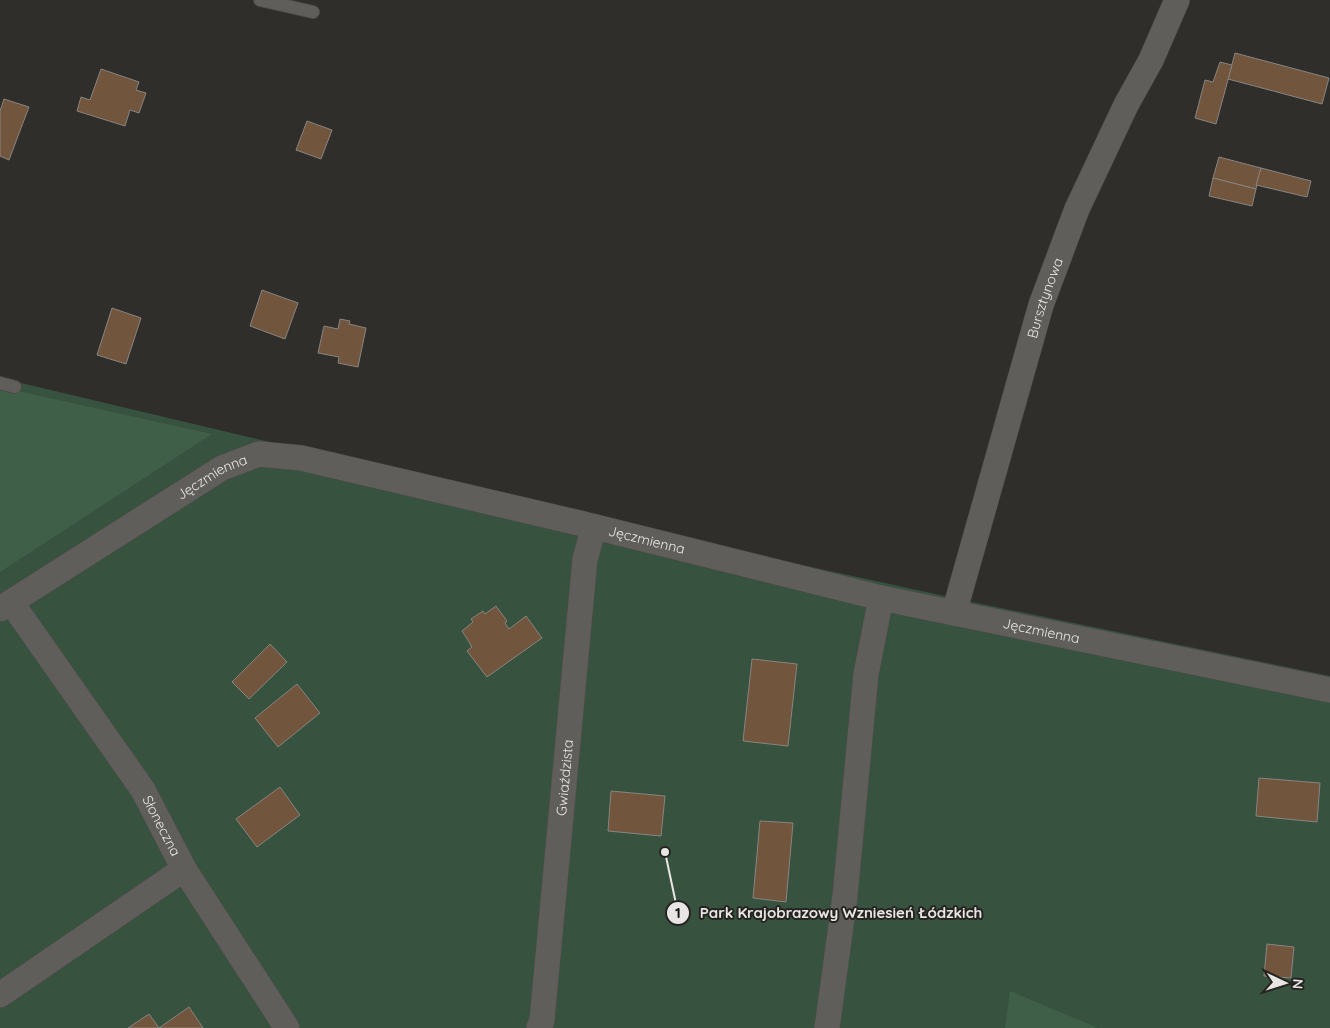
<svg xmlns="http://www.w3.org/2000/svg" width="1330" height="1028" viewBox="0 0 1330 1028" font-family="Quicksand,sans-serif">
	<rect width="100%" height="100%" fill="#2f2e2a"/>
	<polygon fill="#385240" points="0,378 641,530 972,602 1330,676 1330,1028 0,1028"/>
	<g fill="#3f5f48">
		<polygon points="0,387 212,434 0,572"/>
		<polygon points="1010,991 1098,1028 1005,1028"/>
	</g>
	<g fill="#71563d" stroke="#888481">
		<polygon points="1235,53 1329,78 1322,104 1228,79"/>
		<polygon points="1220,62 1232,65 1216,124 1195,118 1205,80 1213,82"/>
		<polygon points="101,69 139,82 136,90 146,93 139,113 130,110 125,126 77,111 81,97 90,100"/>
		<polygon points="4,99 29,107 9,160 0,156 0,111"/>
		<polygon points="307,121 332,130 321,159 296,150"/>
		<polygon points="1219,157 1261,168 1256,189 1213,178"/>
		<polygon points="1261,168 1311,181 1307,197 1256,185"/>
		<polygon points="1213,178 1256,189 1252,206 1209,196"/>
		<polygon points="262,290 298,303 285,339 250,326"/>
		<polygon points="112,308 141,318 126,364 97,355"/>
		<polygon points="340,319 350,321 349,324 366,328 358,367 338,363 339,357 318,353 324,326 338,329"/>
		<polygon points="496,606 507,621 505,623 509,629 526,616 542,638 487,677 467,651 472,647 470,645 471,645 462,631 473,622 471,619 483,611 485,614"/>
		<polygon points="270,644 287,662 249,699 232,682"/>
		<polygon points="752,659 797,664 788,746 743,741"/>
		<polygon points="297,684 320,713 278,747 255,718"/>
		<polygon points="1259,778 1320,783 1317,822 1256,816"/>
		<polygon points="280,787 300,815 257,847 236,819"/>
		<polygon points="611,791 665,796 661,836 608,831"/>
		<polygon points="760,821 793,823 786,902 753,898"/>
		<polygon points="1267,944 1294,947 1291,978 1264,976"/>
		<polygon points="189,1007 203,1028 128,1028 149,1014 159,1028"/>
	</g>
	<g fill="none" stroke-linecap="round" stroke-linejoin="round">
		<defs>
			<g id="service">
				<polyline points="260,0 313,12"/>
				<polyline points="0,383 15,387"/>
			</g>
			<g id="minor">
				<path id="s1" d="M11 602 143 790 184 869 287 1028"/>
				<path id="s2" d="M0 609 222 468 259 454 301 458 579 523 881 598 1330 690"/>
				<path id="s3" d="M954 613 1041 305 1077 209 1126 105 1151 60 1177 0"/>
				<polyline points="0,995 184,869"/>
				<path id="s4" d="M539 1028 542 1020 585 559 594 527"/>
				<polyline points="827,1028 845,896 866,674 881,598"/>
			</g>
		</defs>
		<use href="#service" stroke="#4e4c49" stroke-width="14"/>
		<use href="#minor" stroke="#4e4c49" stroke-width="26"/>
		<use href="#service" stroke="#605e5a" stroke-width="12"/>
		<use href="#minor" stroke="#605e5a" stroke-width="25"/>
	</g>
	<g text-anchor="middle" stroke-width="4" stroke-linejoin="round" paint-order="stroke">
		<g font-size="14" fill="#e8e6e4" stroke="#262421">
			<text dy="5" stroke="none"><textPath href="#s3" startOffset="328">Bursztynowa</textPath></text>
			<text dy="5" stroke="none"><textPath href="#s2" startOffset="250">Jęczmienna</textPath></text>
			<text dy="5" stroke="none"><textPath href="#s2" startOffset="700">Jęczmienna</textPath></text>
			<text dy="5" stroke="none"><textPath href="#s2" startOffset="1105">Jęczmienna</textPath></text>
			<text dy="5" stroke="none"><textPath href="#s4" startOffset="252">Gwiaździsta</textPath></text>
			<text dy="5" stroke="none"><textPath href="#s1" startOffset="270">Słoneczna</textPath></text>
		</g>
	</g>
	<path fill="none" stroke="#e8e6e4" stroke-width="2" d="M665 852L678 913"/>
	<g fill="#e8e6e4" stroke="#262421" stroke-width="2">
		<circle cx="665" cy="852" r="5"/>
		<circle cx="678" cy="913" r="12"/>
	</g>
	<g font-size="15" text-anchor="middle" font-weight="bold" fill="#111">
		<text x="678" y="918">1</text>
	</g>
	<g font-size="15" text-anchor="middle" font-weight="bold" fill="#e8e6e4" stroke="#262421" stroke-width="4" stroke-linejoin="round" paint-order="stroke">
		<text x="841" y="918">Park Krajobrazowy Wzniesień Łódzkich</text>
	</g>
	<g transform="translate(1285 983) rotate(94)" stroke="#262421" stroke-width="4" paint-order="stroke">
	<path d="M0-4L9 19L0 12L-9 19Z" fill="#e8e6e4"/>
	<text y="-8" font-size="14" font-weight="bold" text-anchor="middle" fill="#e8e6e4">N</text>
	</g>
</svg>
